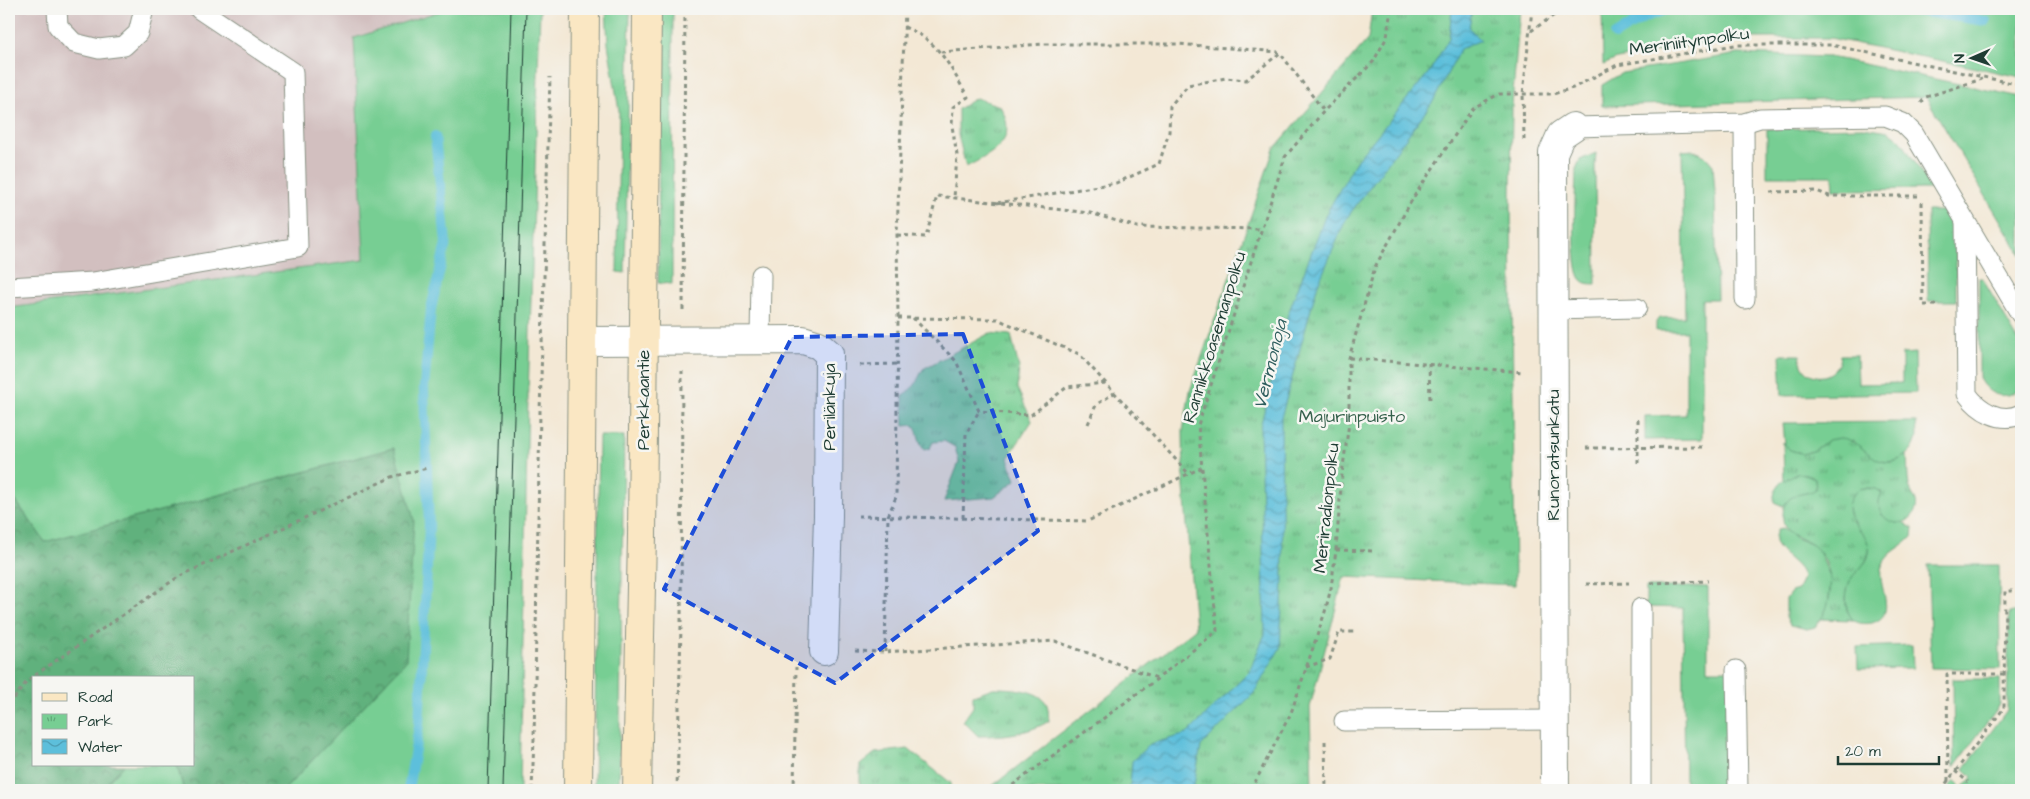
<svg xmlns="http://www.w3.org/2000/svg" width="2030" height="799" viewBox="0 0 2030 799" font-family="'Architects Daughter',sans-serif">
	<defs>
		<pattern id="forest-crowns" width="20" height="18" patternUnits="userSpaceOnUse" patternTransform="scale(1.25)"><rect width="20" height="18" fill="#61b17d"/><path d="M2 6a3 3 0 1 1 6 0M12 15a3 3 0 1 1 6 0" fill="none" stroke="#4f9167"/></pattern>
		<pattern id="park-tufts" width="24" height="20" patternUnits="userSpaceOnUse" patternTransform="scale(1.25)"><rect width="24" height="20" fill="#77ce93"/><path d="M3 7l-1-3M5 7V3M7 7l1-3M15 17l-1-3M17 17v-4M19 17l1-3" fill="none" stroke="#61a879"/></pattern>
		<pattern id="water-waves" width="16" height="10" patternUnits="userSpaceOnUse" patternTransform="scale(1.25)"><rect width="16" height="10" fill="#5dbfdb"/><path d="M0 5q4-4 8 0t8 0" fill="none" stroke="#4c9cb2"/></pattern>
	</defs>
	<rect width="100%" height="100%" fill="#f6f6f2"/>
	<filter id="ink" filterUnits="userSpaceOnUse"><feTurbulence type="fractalNoise" baseFrequency=".02" numOctaves="2"/><feDisplacementMap in="SourceGraphic" scale="10" xChannelSelector="R" yChannelSelector="G"/><feConvolveMatrix kernelMatrix="1 2 1 2 8 2 1 2 1" color-interpolation-filters="sRGB"/></filter>
	<filter id="wash" filterUnits="userSpaceOnUse"><feTurbulence type="fractalNoise" baseFrequency=".0096" numOctaves="4" result="noise"/><feDisplacementMap in="SourceGraphic" scale="20" xChannelSelector="R" yChannelSelector="G"/><feGaussianBlur stdDeviation="1.12" result="paint"/><feColorMatrix in="noise" values="0 0 0 0 0 0 0 0 0 0 0 0 0 0 0 0 0 1.4 0 .05"/><feComposite in="paint" operator="in"/></filter>
	<g filter="url(#wash)">
		<rect width="100%" height="100%" fill="#f3e8d5"/>
		<polygon fill="#d2bfbf" points="9,9 447,9 447,10 354,39 364,260 9,308"/>
		<g fill="#77ce93" stroke="#4b8664">
			<polygon points="447,9 540,9 528,397 520,790 284,790 406,661 393,448 45,542 9,491 9,308 364,260 354,38"/>
			<polygon points="606,9 630,9 625,273 617,272 619,111 608,44"/>
			<polygon points="660,9 673,9 672,284 658,283"/>
			<polygon points="1602,9 2021,9 2021,77 1830,38 1732,38 1617,59 1603,65"/>
			<polygon points="1738,54 1830,57 2021,97 2021,255 1926,97 1602,106 1602,85 1622,73"/>
			<polygon points="1863,127 1889,131 1900,139 1932,189 1834,190 1833,176 1767,176 1767,129"/>
			<polygon points="1694,150 1705,156 1713,165 1715,192 1717,299 1702,299 1702,439 1645,440 1645,416 1686,415 1686,331 1656,331 1656,322 1659,318 1685,317 1682,151"/>
			<path d="M1596 153 1595 164 1596 284C1591 284 1586 284 1582 280 1570 269 1576 188 1576 169L1580 160Z"/>
			<polygon points="1927,211 1944,211 1956,230 1956,301 1928,301"/>
			<path d="M1979 278H1982L2021 345V387C2007 402 1987 396 1979 378Z"/>
			<path d="M1915 353 1916 393 1782 395 1780 355H1800C1801 384 1839 383 1840 355H1857L1858 384 1902 383V354Z"/>
			<path d="M1916 422C1916 427 1918 436 1916 441 1911 459 1891 466 1875 459 1866 455 1860 447 1854 441L1828 440 1815 450 1803 454 1790 450 1785 445 1783 423Z"/>
			<polygon points="599,436 624,436 619,790 594,790"/>
			<path d="M1802 473 1815 478 1816 489 1811 493C1799 492 1792 499 1783 506L1774 502C1772 486 1787 474 1802 473Z"/>
			<path d="M1860 488 1877 489 1882 493 1879 503 1881 514 1896 523H1902L1913 528 1912 537C1902 548 1888 551 1882 566 1875 584 1900 615 1872 623 1866 624 1858 624 1853 620 1843 611 1845 587 1852 577 1858 569 1869 562 1869 552 1868 529 1829 511 1860 488Z"/>
			<path d="M1783 528 1796 538 1813 545 1819 551 1831 579 1828 606 1822 618 1815 627 1807 629 1790 625 1786 617V599L1791 592 1798 590 1803 577C1799 558 1764 551 1778 529Z"/>
			<polygon points="1928,565 1999,565 2000,669 1931,668"/>
			<polygon points="1646,587 1708,587 1708,670 1729,670 1730,790 1685,790 1683,608 1646,607"/>
			<polygon points="2009,612 2021,612 2021,790 1947,790 1954,780 1963,788 1972,777 1964,769 2007,710"/>
			<polygon points="1912,645 1913,668 1858,669 1857,647"/>
			<polygon points="1953,679 2000,679 2000,705 1954,767"/>
			<polygon points="124,765 177,765 182,783 185,790 100,790"/>
		</g>
		<polygon fill="url(#forest-crowns)" stroke="#407758" points="394,448 414,520 406,661 284,790 185,790 182,783 177,765 194,765 194,678 34,678 34,765 124,765 100,790 9,790 9,491 45,542"/>
		<g fill="url(#park-tufts)" stroke="#4b8664">
			<polygon points="1372,9 1520,9 1512,106 1511,202 1515,585 1344,577 1310,707 1312,790 987,790 1195,629 1184,487 1183,431 1190,391 1274,149 1368,39"/>
			<path d="M976 98 1000 106C1020 141 993 153 966 167L958 135V109Z"/>
			<path d="M990 333 1011 335 1019 368 1017 388 1032 421 1008 458 1016 480 994 497 944 501 959 462 955 447 944 441 933 442 930 448 924 450C919 443 919 433 914 425L904 426 903 396 915 385 923 369Z"/>
			<path d="M1840 438C1866 439 1875 478 1907 455 1908 465 1907 476 1909 486 1911 496 1922 502 1913 515 1900 534 1869 516 1882 493 1877 488 1872 488 1865 488 1859 488 1855 491 1852 496 1837 521 1871 531 1869 551 1868 562 1860 568 1853 576 1847 583 1844 601 1847 610 1848 613 1851 617 1853 620L1821 619C1834 599 1834 569 1818 550 1808 537 1783 539 1783 518 1783 513 1783 508 1786 503 1794 491 1807 496 1816 489L1815 478C1803 471 1795 472 1784 481L1783 442 1790 450 1803 454 1815 450 1828 440Z"/>
			<path d="M993 688C1008 688 1041 689 1047 705 1049 710 1048 717 1049 721 1028 734 1002 736 978 736L963 721 973 707V695Z"/>
			<polygon points="908,749 951,783 951,790 860,790 860,765 875,753"/>
		</g>
		<polygon fill="url(#water-waves)" stroke="#3e7e88" points="1452,9 1472,9 1469,28 1481,40 1460,49 1434,100 1346,219 1317,287 1281,418 1283,583 1280,648 1254,693 1201,746 1193,790 1126,790 1130,785 1132,761 1150,744 1187,734 1249,672 1265,634 1260,428 1288,314 1326,214 1356,161 1430,71 1449,38"/>
		<g fill="none" stroke-linecap="round" stroke-linejoin="round">
			<g stroke="#5dbfdb" stroke-width="10">
				<polyline points="1903,9 1986,21"/>
				<polyline points="1615,35 1645,17 1668,9"/>
				<polyline points="408,790 419,726 429,526 424,388 431,309 446,243 435,136"/>
			</g>
		</g>
	</g>
	<g filter="url(#ink)">
		<g fill="none" stroke-linecap="round" stroke-linejoin="round">
			<defs>
				<g id="lane">
					<polyline points="57,9 58,26 74,43 99,49 124,46 138,33 144,9"/>
					<polyline points="1744,123 1745,299"/>
					<polyline points="1573,127 1744,123 1760,118 1885,116 1903,123 1914,134 2021,315"/>
					<path d="M1965 221 1967 394C1979 411 2001 424 2021 414"/>
					<polyline points="9,287 93,282 298,247 293,72 199,9"/>
					<polyline points="1553,310 1637,308"/>
					<polyline points="760,340 761,275"/>
					<polyline points="1641,608 1641,790"/>
					<polyline points="1736,670 1738,790"/>
					<polyline points="1344,721 1555,720"/>
				</g>
				<g id="street">
					<polyline points="583,341 803,340 819,345 829,354 828,516 824,651"/>
					<polyline points="1555,790 1553,153 1561,135 1573,127"/>
				</g>
				<g id="secondary">
					<polyline points="578,790 585,9"/>
					<polyline points="637,790 642,535 647,9"/>
				</g>
			</defs>
			<use href="#lane" stroke="#899284" stroke-width="21"/>
			<use href="#street" stroke="#899284" stroke-width="30"/>
			<use href="#secondary" stroke="#899284" stroke-width="30"/>
			<g stroke="#899284" stroke-width="3" stroke-dasharray="4 4" stroke-linecap="butt">
				<path d="M904 27C939 40 950 67 968 97L953 107 952 126 957 155 954 198"/>
				<polyline points="1531,31 1563,9"/>
				<polyline points="941,52 1043,44 1177,44 1279,52"/>
				<polyline points="1921,103 1926,97 1982,79"/>
				<polyline points="1524,140 1523,94 1532,9"/>
				<polyline points="1771,192 1817,191 1829,196 1919,196"/>
				<polyline points="1922,202 1923,305 1940,305"/>
				<polyline points="997,203 1116,183 1159,164 1169,132 1170,106 1188,85 1226,78 1246,80 1280,53 1324,111"/>
				<polyline points="897,235 926,237 937,196 1090,213 1137,227 1262,229"/>
				<polyline points="683,310 685,9"/>
				<polyline points="898,318 997,319 1079,354 1188,473"/>
				<polyline points="913,318 956,361 979,411 1031,415 1067,387 1105,383"/>
				<polyline points="1349,358 1523,372"/>
				<polyline points="1429,363 1430,401"/>
				<polyline points="860,365 898,364"/>
				<polyline points="1088,424 1096,405 1114,393"/>
				<polyline points="1586,448 1703,447"/>
				<polyline points="1638,463 1638,416"/>
				<polyline points="858,516 1088,521 1203,467"/>
				<polyline points="963,518 966,434 979,411"/>
				<polyline points="1336,550 1374,551"/>
				<polyline points="1651,583 1708,581"/>
				<polyline points="1586,584 1629,583"/>
				<polyline points="855,651 885,652 1055,641 1157,678"/>
				<polyline points="885,652 888,516 896,497 898,318 897,235 905,9"/>
				<polyline points="1306,667 1330,659 1339,632 1354,632"/>
				<polyline points="9,705 28,680 178,577 392,477 427,468"/>
				<polyline points="1325,741 1326,790"/>
				<polyline points="1955,771 1968,782"/>
				<polyline points="1948,781 1947,674 2004,674"/>
				<polyline points="532,790 534,739 540,412 550,77"/>
				<polyline points="677,790 681,626 682,371"/>
				<polyline points="794,790 796,667"/>
				<polyline points="1006,790 1157,679 1217,631 1198,425 1285,157 1324,111 1373,62 1387,37 1391,9"/>
				<polyline points="1251,790 1291,713 1325,612 1331,588 1336,550 1342,474 1349,423 1349,358 1375,267 1413,198 1473,108 1499,94 1553,94 1573,88 1617,65 1735,45 1831,45 2021,85"/>
				<polyline points="1941,790 2004,708 2005,591 2021,591"/>
			</g>
			<use href="#lane" stroke="#fff" stroke-width="19"/>
			<use href="#street" stroke="#fff" stroke-width="28"/>
			<use href="#secondary" stroke="#fae7c3" stroke-width="28"/>
			<g stroke="#1f3d34" stroke-width="1">
				<polyline points="488,790 511,9"/>
				<polyline points="503,790 526,9"/>
			</g>
		</g>
	</g>
	<path fill="#1d4ed8" fill-opacity="0.2" stroke="#1d4ed8" stroke-width="4" stroke-dasharray="10 6" stroke-linejoin="round" d="M963 334 1038 531 835 683 664 589 792 337Z"/>
	<g text-anchor="middle" stroke-width="5" stroke-linejoin="round" paint-order="stroke">
		<g font-size="18" fill="#1f3d34" stroke="#f6f6f2">
			<text transform="translate(1689 41) rotate(-8)" y="6">Meriniitynpolku</text>
			<text transform="translate(1214 337) rotate(-73)" y="6">Rannikkoasemanpolku</text>
			<text transform="translate(643 400) rotate(-90)" y="6">Perkkaantie</text>
			<text transform="translate(829 407) rotate(-90)" y="6">Perilänkuja</text>
			<text transform="translate(1553 455) rotate(-90)" y="6">Runoratsunkatu</text>
			<text transform="translate(1326 508) rotate(-84)" y="6">Meriradionpolku</text>
		</g>
		<g font-size="18" fill="#35614c" stroke="#f6f6f2">
			<text x="1352" y="422">Majurinpuisto</text>
		</g>
		<g font-size="19" font-style="italic" fill="#2e5e5e" stroke="#f6f6f2">
			<text transform="translate(1269 364) rotate(-76)" y="7">Vermonoja</text>
		</g>
	</g>
	<rect width="2030" height="799" fill="none" stroke="#f6f6f2" stroke-width="30"/>
	<rect x="32" y="676" width="162" height="90" fill="#f6f6f2" stroke="#a0aca6"/>
	<rect x="42" y="693" width="25" height="8" fill="#fae7c3" stroke="#a0aca6"/>
	<text x="78" y="702" font-size="15" fill="#1f3d34">Road</text>
	<rect x="42" y="714" width="25" height="15" fill="url(#park-tufts)" stroke="#a0aca6"/>
	<text x="78" y="726" font-size="15" fill="#1f3d34">Park</text>
	<rect x="42" y="739" width="25" height="15" fill="url(#water-waves)" stroke="#a0aca6"/>
	<text x="78" y="752" font-size="15" fill="#1f3d34">Water</text>
	<g transform="translate(1972 58) rotate(268)" stroke="#f6f6f2" stroke-width="4" paint-order="stroke">
	<path d="M0-4L9 19L0 12L-9 19Z" fill="#1f3d34"/>
	<text y="-8" font-size="14" font-weight="bold" text-anchor="middle" fill="#1f3d34">N</text>
	</g>
	<path d="M1838 756v8h101v-8" fill="none" stroke="#1f3d34" stroke-width="2.5"/>
	<text x="1845" y="756" font-size="15" fill="#1f3d34" stroke="#f6f6f2" stroke-width="4" paint-order="stroke">20 m</text>
</svg>
